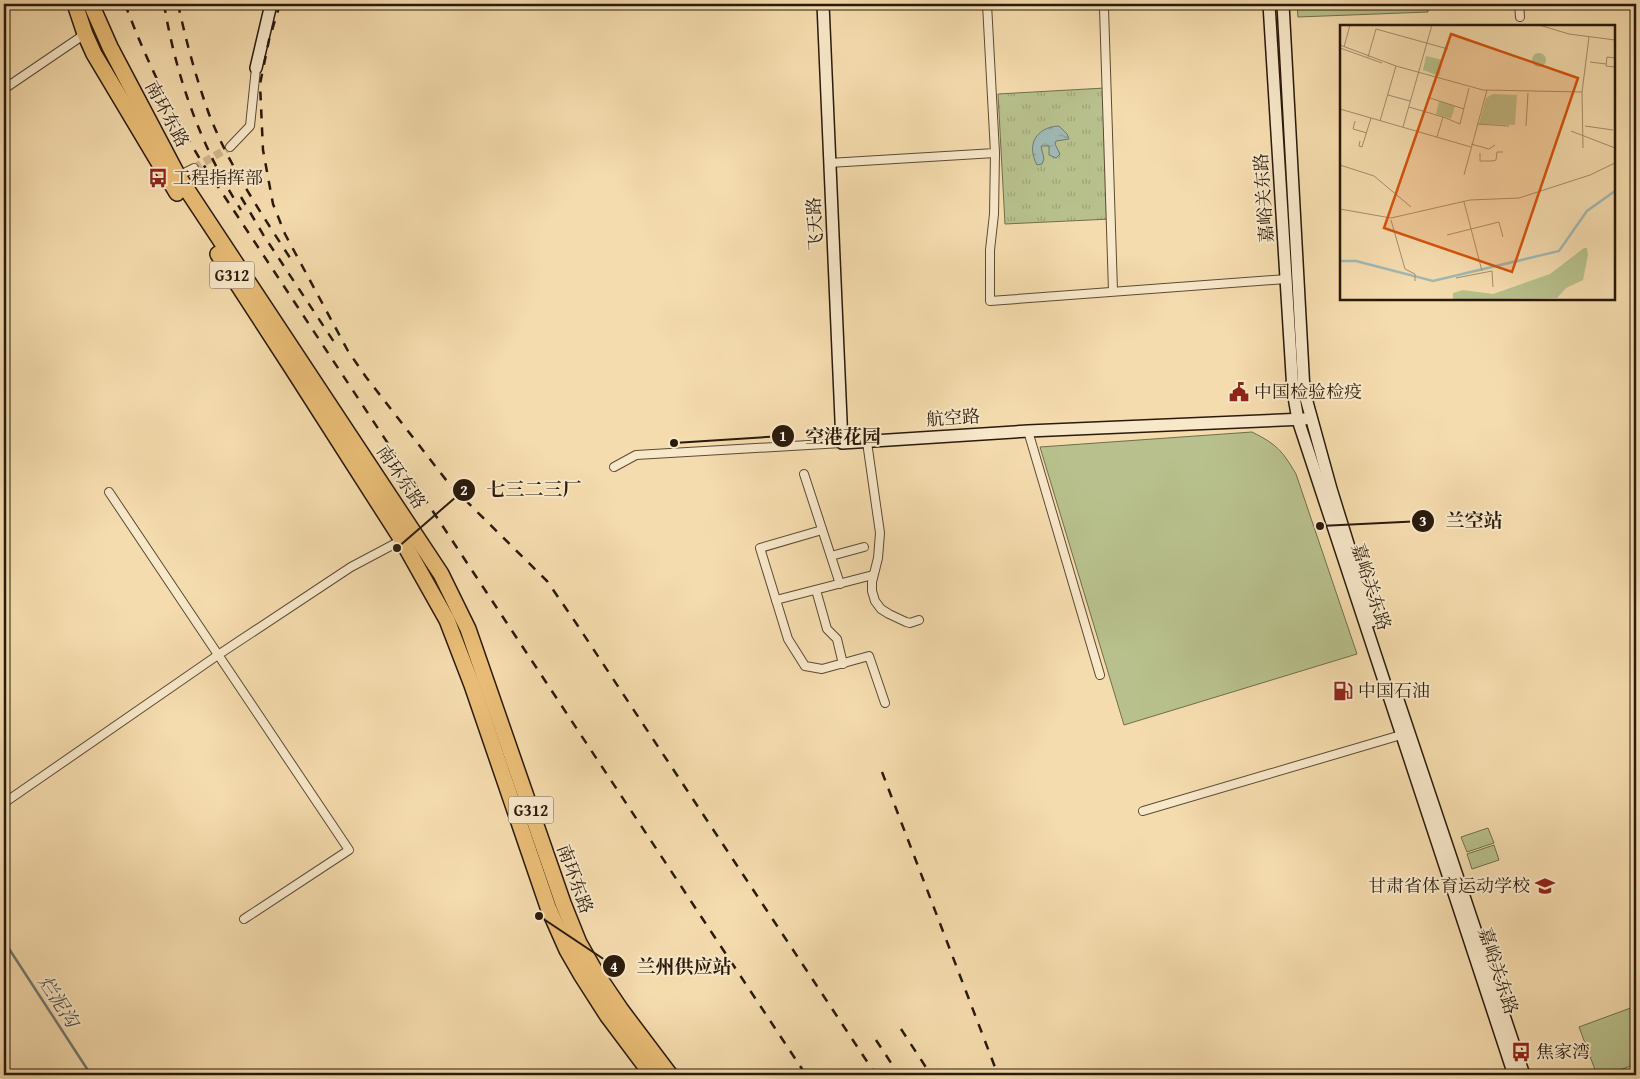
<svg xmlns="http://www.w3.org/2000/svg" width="1640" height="1079" viewBox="0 0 1640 1079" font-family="'Gentium Book Plus','Noto Serif SC',serif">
	<defs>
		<pattern id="grass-tufts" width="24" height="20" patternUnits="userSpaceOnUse" patternTransform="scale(1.25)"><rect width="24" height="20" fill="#b8c18d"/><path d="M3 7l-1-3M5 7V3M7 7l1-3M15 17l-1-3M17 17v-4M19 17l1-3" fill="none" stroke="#9ea578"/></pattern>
		<pattern id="water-ripples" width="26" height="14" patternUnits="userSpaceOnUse" patternTransform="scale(1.25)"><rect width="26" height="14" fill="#a0b9b5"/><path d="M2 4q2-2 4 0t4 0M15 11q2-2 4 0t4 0" fill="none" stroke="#8a9e9a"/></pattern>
	</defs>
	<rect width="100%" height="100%" fill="#f5dcae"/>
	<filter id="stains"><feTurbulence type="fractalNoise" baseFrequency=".004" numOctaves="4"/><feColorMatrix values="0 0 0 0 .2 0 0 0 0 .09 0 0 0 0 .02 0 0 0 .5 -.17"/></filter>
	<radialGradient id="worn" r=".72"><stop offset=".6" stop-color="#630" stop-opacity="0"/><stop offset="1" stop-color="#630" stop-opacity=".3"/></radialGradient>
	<g fill="url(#grass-tufts)" stroke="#706e4c">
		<polygon points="1297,4 1427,4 1428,12 1298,17"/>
		<polygon points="1105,88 1111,219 1005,224 998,94"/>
	</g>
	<g fill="#b8c18d" stroke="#706e4c">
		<path d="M1252 432C1276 444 1282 450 1296 474L1357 654 1124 725 1040 447Z"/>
		<polygon points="1488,828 1494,843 1467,852 1461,837"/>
		<polygon points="1494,845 1499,860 1472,869 1467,854"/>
		<polygon points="1636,1006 1636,1064 1606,1075 1597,1075 1579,1027"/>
	</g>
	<path fill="url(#water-ripples)" stroke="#707971" d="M1059 126 1067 134 1069 139 1056 141 1055 144 1060 154 1056 158 1049 155V146H1041L1044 159 1042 164 1037 165C1026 145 1036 127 1059 126Z"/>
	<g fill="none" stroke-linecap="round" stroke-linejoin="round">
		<polyline stroke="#707971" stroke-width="2.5" points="4,941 91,1075"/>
		<polyline stroke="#ccb58d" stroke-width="8" stroke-dasharray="8 4" stroke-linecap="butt" points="194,168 230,147"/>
		<defs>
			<g id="street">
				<polyline points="1519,4 1520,17"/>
				<polyline points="1104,8 1113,291"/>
				<polyline points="4,89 85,34"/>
				<polyline points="230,147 250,126 256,68"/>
				<polyline points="995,153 994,214 990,250 990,301 1286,279"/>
				<polyline points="829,163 995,153 987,4"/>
				<polyline points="178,176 194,168"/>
				<polyline points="1028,431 1100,675"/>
				<polyline points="867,442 880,533 878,558 872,582 872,591 875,601 881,609 889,614 906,622 910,623 919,620"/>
				<polyline points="614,467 636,455 842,443"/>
				<polyline points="804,474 840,584"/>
				<polyline points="109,492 349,850 244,919"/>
				<polyline points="822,530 760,548 788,639 805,666 822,669 869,656 885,703"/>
				<polyline points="831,556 864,547"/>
				<polyline points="816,590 827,629 837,639 843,664"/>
				<polyline points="776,600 873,575"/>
				<polyline points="4,803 218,655 351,567 402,540"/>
				<polyline points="1143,811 1401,735"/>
			</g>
			<g id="secondary">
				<polyline points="823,4 842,443 1028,431 1305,419"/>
				<polyline points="1269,4 1293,391 1298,420 1514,1075"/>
				<polyline points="1283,4 1304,391 1331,489 1372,621"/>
				<polyline points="256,68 271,4"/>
				<polyline points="1398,700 1524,1075"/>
			</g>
			<g id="highway">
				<polyline points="75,4 85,34 94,54 177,193"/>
				<polyline points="91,4 110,47 178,176 441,574 468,629 563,903 579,943 596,973 621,1010 670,1075"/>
				<polyline points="218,254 292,368 402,540 447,620 472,685 548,907 567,950 582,976 607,1015 652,1075"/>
			</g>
		</defs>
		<use href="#street" stroke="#5c4a34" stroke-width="10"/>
		<use href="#secondary" stroke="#291a0b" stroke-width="14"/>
		<use href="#highway" stroke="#291a0b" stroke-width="18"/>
		<use href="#street" stroke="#f8e8ca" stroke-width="8"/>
		<use href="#secondary" stroke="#f8e8ca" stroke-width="11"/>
		<use href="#highway" stroke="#eabe77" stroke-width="15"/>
		<g stroke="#291a0b" stroke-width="2.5" stroke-dasharray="9 9" stroke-linecap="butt">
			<path d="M125 4C146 60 172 113 203 164L806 1075"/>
			<path d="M164 4C176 77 201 147 241 210"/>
			<path d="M178 4C186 41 196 78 209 114 230 168 263 216 294 264"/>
			<polyline points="280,4 269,40 260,84 263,150 273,204 285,234 348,351 366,377 450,485 547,581 576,623 876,1075"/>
			<polyline points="241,197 264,236 338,348"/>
			<polyline points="882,772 998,1075"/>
			<polyline points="901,1029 931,1075"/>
			<polyline points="876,1040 899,1075"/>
		</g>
	</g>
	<defs>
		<symbol id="bus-bare" viewBox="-9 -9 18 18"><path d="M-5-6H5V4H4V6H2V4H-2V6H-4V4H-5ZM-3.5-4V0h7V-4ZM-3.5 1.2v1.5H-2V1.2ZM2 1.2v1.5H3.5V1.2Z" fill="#8f2418" stroke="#f8e8ca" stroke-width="2.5" paint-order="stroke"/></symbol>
		<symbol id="civic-bare" viewBox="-9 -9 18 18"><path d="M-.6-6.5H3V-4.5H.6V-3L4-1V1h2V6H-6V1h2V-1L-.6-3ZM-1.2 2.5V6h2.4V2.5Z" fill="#8f2418" stroke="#f8e8ca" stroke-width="2.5" paint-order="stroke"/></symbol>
		<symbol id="fuel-bare" viewBox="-9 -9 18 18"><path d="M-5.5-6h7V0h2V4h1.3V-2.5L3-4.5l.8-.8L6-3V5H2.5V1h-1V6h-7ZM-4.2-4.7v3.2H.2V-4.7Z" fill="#8f2418" stroke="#f8e8ca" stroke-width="2.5" paint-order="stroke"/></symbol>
		<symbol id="university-bare" viewBox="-9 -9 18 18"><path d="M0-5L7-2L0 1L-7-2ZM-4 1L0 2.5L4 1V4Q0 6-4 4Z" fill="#8f2418" stroke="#f8e8ca" stroke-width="2.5" paint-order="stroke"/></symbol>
	</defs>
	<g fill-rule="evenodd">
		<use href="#bus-bare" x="144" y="164" width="28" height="28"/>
		<use href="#civic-bare" x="1225" y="378" width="28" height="28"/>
		<use href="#fuel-bare" x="1329" y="677" width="28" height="28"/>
		<use href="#university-bare" x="1531" y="872" width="28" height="28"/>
		<use href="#bus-bare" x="1507" y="1038" width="28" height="28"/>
	</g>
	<g text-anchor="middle" stroke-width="4" stroke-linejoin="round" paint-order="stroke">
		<g fill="#f8e8ca" stroke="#675844" stroke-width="1">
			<rect x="209.5" y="261.5" width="45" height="27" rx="4"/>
			<rect x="508.5" y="796.5" width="45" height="27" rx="4"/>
		</g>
		<g font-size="16" font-weight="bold" fill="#291a0b">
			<text x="232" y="281">G312</text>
			<text x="531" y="816">G312</text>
		</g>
		<g font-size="18" fill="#291a0b" stroke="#f8e8ca">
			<text transform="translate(167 114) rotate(62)" y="6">南环东路</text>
			<text transform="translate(1264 198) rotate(-94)" y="6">嘉峪关东路</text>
			<text transform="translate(815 224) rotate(-93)" y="6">飞天路</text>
			<text transform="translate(953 418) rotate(-4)" y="6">航空路</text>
			<text transform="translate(401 477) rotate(56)" y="6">南环东路</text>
			<text transform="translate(1371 587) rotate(72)" y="6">嘉峪关东路</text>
			<text transform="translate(575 879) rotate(70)" y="6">南环东路</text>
			<text transform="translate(1498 971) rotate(72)" y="6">嘉峪关东路</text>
		</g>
		<g font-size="18" fill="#291a0b" stroke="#f8e8ca" text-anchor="start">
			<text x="173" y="184">工程指挥部</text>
			<text x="1254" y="398">中国检验检疫</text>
			<text x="1358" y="697">中国石油</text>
			<text x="1530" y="892" text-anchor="end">甘肃省体育运动学校</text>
			<text x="1536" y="1058">焦家湾</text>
		</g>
		<g font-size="19" font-style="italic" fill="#535246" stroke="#f8e8ca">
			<text transform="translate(59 1001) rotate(57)" y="7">烂泥沟</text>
		</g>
	</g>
	<g transform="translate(1340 25)">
		<rect width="275" height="275" fill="#f5dcae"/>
		<path d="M86 31 103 35 99 51 83 45ZM99 76 115 81 111 94 96 89Z" fill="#b8c18d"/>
		<path d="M244 223H247L248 230 243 255 226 263 217 273 113 275V268L123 265 153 269 210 249Z" fill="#b8c18d"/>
		<path d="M192 35a7 7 0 1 1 14 0a7 7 0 1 1-14 0ZM153 69 177 70 175 100 139 99 146 73Z" fill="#b8c18d"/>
		<path fill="none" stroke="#a0b9b5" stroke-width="2.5" d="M0 236H16L93 256 219 226 247 186 275 166"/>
		<path fill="none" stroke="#a38e6d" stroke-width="1" d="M199 0 229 9 275 15M0 20 56 41 143 65 242 67M4 22 10 0M0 23 42 38M28 32 36 4 108 24M275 33 267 32 266 41 275 42M250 37 266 39M48 70 70 76M90 73 124 84M69 82 103 92 97 112M0 84 131 122M103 92 120 99 129 63M15 96 13 104 27 108M40 96 56 41M137 99 169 101M186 101 188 68M245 101 273 105M63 102 92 0M231 106 275 123M20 116 19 121 22 122 31 93M131 119 149 124 155 120M243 123 242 67 249 12M140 128V136H152L156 135 157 127H163M0 140 34 151 71 182M124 150 147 65M124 177 142 246M0 184 51 193 130 175 179 173 250 150 275 138M51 195 65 244 75 249V256M107 210 159 197 163 212M116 253 152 246 153 262"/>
		<path fill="#d5530c" fill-opacity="0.15" stroke="#d5530c" stroke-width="2.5" d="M111 9 238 53 172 247 44 203Z"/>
		<rect width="275" height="275" fill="none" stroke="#291a0b" stroke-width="2.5"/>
	</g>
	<path fill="none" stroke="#291a0b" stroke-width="2" d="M674 443L783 436M397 548L464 490M1320 526L1423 521M539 916L614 966"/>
	<g fill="#291a0b" stroke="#f8e8ca" stroke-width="2">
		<circle cx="674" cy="443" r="5"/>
		<circle cx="397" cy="548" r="5"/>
		<circle cx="1320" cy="526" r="5"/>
		<circle cx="539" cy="916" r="5"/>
		<circle cx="783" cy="436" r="12"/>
		<circle cx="464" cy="490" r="12"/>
		<circle cx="1423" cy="521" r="12"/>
		<circle cx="614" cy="966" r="12"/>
	</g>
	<g font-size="15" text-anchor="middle" font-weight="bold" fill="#fff">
		<text x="783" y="441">1</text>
		<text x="464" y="495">2</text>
		<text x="1423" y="526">3</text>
		<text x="614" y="972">4</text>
	</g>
	<g font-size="19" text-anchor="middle" font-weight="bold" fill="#291a0b" stroke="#f8e8ca" stroke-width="4" stroke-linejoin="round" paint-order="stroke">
		<text x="843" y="443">空港花园</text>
		<text x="534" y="496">七三二三厂</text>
		<text x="1474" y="527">兰空站</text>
		<text x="684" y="973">兰州供应站</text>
	</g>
	<rect width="1640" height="1079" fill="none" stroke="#f5dcae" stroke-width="20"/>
	<rect x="5" y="5" width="1630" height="1069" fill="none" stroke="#291a0b" stroke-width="2.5"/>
	<rect x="10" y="10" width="1620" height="1059" fill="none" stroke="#291a0b"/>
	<rect width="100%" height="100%" filter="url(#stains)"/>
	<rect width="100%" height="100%" fill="url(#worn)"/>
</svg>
